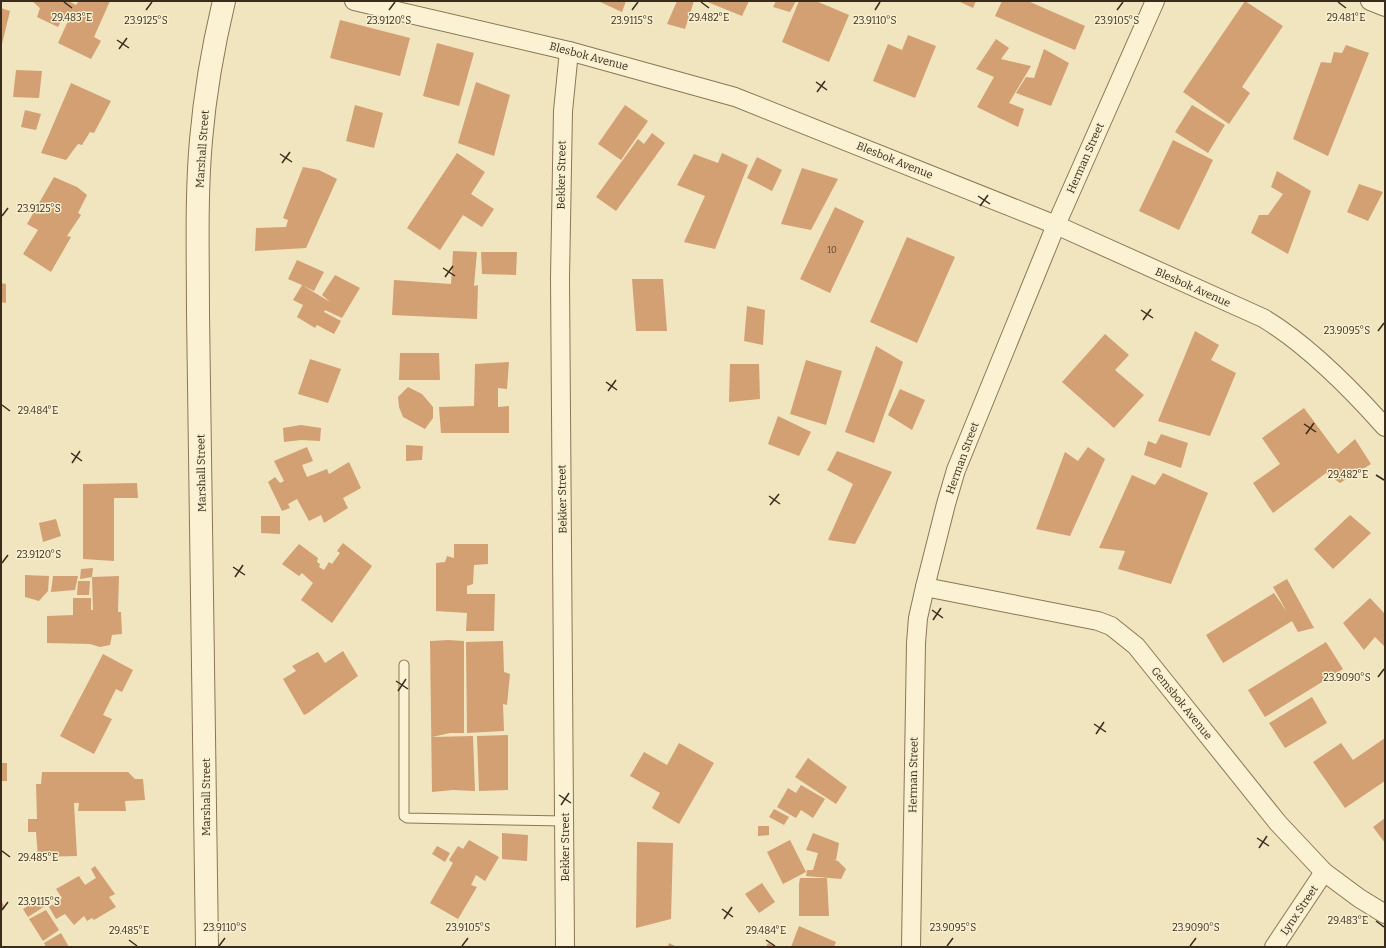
<svg xmlns="http://www.w3.org/2000/svg" width="1386" height="948" viewBox="0 0 1386 948" font-family="Bitter,serif">
	<rect width="100%" height="100%" fill="#f1e5bf"/>
	<g fill="#d2a072">
		<polygon points="32,1 68,1 76,5 79,1 110,1 94,37 101,41 91,59 58,43 68,21 63,17 58,27 37,17 40,8"/>
		<polygon points="598,1 626,1 622,12"/>
		<polygon points="677,1 694,1 685,29 667,24"/>
		<polygon points="705,1 749,1 742,16"/>
		<polygon points="776,1 796,1 790,12 773,7"/>
		<polygon points="799,1 816,1 849,15 829,62 782,42"/>
		<polygon points="958,1 976,1 973,8"/>
		<polygon points="1002,1 1028,1 1085,26 1075,50 995,16"/>
		<polygon points="1245,1 1283,26 1242,87 1250,93 1229,124 1183,92"/>
		<polygon points="1,8 10,11 2,44 1,44"/>
		<polygon points="340,20 410,38 400,76 330,58"/>
		<polygon points="908,35 936,46 915,98 873,81 888,44 902,50"/>
		<polygon points="996,39 1009,48 1001,59 1031,66 1009,103 1024,109 1018,127 977,107 994,77 976,69"/>
		<polygon points="437,43 474,53 459,106 423,96"/>
		<polygon points="1346,45 1369,53 1328,156 1293,139 1321,62 1331,63 1334,52 1342,53"/>
		<polygon points="1044,49 1069,63 1051,106 1016,93 1026,77 1034,78"/>
		<polygon points="16,70 42,71 39,98 13,97"/>
		<polygon points="476,82 510,95 494,156 458,143"/>
		<polygon points="71,83 111,101 94,133 90,132 82,145 78,144 66,160 41,153"/>
		<polygon points="355,105 383,113 374,148 346,141"/>
		<polygon points="625,105 648,121 621,160 598,144"/>
		<polygon points="1192,105 1225,125 1208,153 1175,132"/>
		<polygon points="25,110 41,114 36,130 21,127"/>
		<polygon points="652,133 665,143 616,211 596,197 638,139 644,144"/>
		<polygon points="1173,140 1213,160 1179,230 1139,211"/>
		<polygon points="457,153 485,172 471,194 494,209 482,227 463,215 440,250 407,228"/>
		<polygon points="722,153 748,165 715,249 684,242 705,196 677,185 694,154 718,163"/>
		<polygon points="757,157 782,170 772,191 747,178"/>
		<polygon points="303,167 319,170 337,179 306,248 255,251 256,228 286,227 288,220 283,218"/>
		<polygon points="802,168 838,179 811,230 781,224"/>
		<polygon points="1277,171 1311,191 1288,254 1251,233 1259,215 1268,215 1283,194 1271,187"/>
		<polygon points="54,177 77,187 87,195 78,213 81,215 67,236 71,237 51,272 23,254 38,230 27,224"/>
		<polygon points="1359,184 1383,192 1368,221 1347,212"/>
		<polygon points="835,207 864,221 830,293 800,279"/>
		<polygon points="907,237 955,257 917,343 870,322"/>
		<polygon points="453,251 477,252 474,286 478,285 477,319 392,315 394,280 451,284"/>
		<polygon points="481,252 517,252 516,275 482,274"/>
		<polygon points="297,260 324,272 314,291 302,285 330,302 322,295 335,275 360,288 342,318 325,310 324,312 341,321 334,334 317,325 315,328 297,317 303,305 293,300 302,285 288,279"/>
		<polygon points="632,279 663,279 667,331 636,331"/>
		<polygon points="1,283 6,284 6,303 1,302"/>
		<polygon points="747,306 765,310 763,345 744,341"/>
		<polygon points="1195,331 1219,345 1211,360 1236,373 1210,436 1158,421"/>
		<polygon points="1105,334 1129,355 1115,370 1144,395 1114,428 1062,382"/>
		<polygon points="876,346 903,362 874,443 845,432"/>
		<polygon points="400,353 439,353 440,380 399,380"/>
		<polygon points="310,359 341,369 328,403 298,394"/>
		<polygon points="806,360 842,371 826,425 790,414"/>
		<polygon points="509,362 507,389 498,388 498,407 509,406 509,433 441,433 439,407 474,406 475,364"/>
		<polygon points="730,364 759,364 760,399 729,402"/>
		<polygon points="408,387 422,394 433,407 433,418 425,429 403,417 399,407 398,397"/>
		<polygon points="900,389 925,400 912,430 888,415"/>
		<polygon points="1304,408 1338,454 1355,439 1371,464 1340,483 1326,473 1273,513 1253,483 1280,464 1262,438"/>
		<polygon points="778,416 811,432 799,456 768,444"/>
		<polygon points="301,425 321,428 320,441 301,440 284,442 283,428"/>
		<polygon points="1161,434 1188,443 1181,468 1144,455 1148,441 1156,444"/>
		<polygon points="406,445 423,446 422,460 406,461"/>
		<polygon points="307,447 313,461 302,465 307,477 327,469 329,474 349,462 361,488 343,498 348,508 324,523 321,515 309,521 297,499 288,504 290,508 282,511 268,482 275,477 280,483 284,481 274,461"/>
		<polygon points="1088,447 1105,459 1070,536 1036,529 1065,452 1078,461"/>
		<polygon points="837,451 892,472 855,544 828,540 853,484 827,470"/>
		<polygon points="1163,473 1208,493 1171,584 1118,569 1125,551 1099,548 1132,475 1155,485"/>
		<polygon points="137,483 138,498 114,498 114,561 83,559 83,484"/>
		<polygon points="1350,515 1371,533 1333,569 1314,549"/>
		<polygon points="261,516 280,516 280,534 261,533"/>
		<polygon points="56,519 61,536 43,542 39,523"/>
		<polygon points="343,543 372,566 332,623 301,600 313,583 302,573 299,576 282,564 299,544 318,558 317,562 320,564 319,567 324,570 329,562 332,564 340,553 337,551"/>
		<polygon points="454,544 488,544 488,564 474,565 473,584 467,586 467,594 495,594 494,631 466,631 467,613 436,611 436,563 445,562 447,556 454,558"/>
		<polygon points="93,568 92,577 80,579 81,569"/>
		<polygon points="25,575 49,576 48,591 39,601 25,597"/>
		<polygon points="53,576 78,576 75,590 51,592"/>
		<polygon points="119,576 118,612 121,612 122,634 112,635 110,645 100,647 90,644 47,643 47,616 73,615 73,598 91,598 91,610 93,610 92,577"/>
		<polygon points="1287,579 1314,628 1298,632 1292,621 1223,663 1206,635 1274,593 1287,612 1273,587"/>
		<polygon points="78,581 90,581 89,595 77,595"/>
		<polygon points="1370,598 1385,614 1385,647 1375,637 1364,650 1343,623"/>
		<polygon points="448,640 464,641 464,733 450,733 432,737 473,736 475,791 453,790 432,792 430,641"/>
		<polygon points="503,641 504,672 510,674 507,705 503,704 504,731 467,733 466,642"/>
		<polygon points="1326,642 1343,669 1265,717 1248,690"/>
		<polygon points="343,651 358,676 308,713 304,715 283,679 296,671 292,666 318,652 325,663"/>
		<polygon points="103,654 133,670 122,692 116,689 103,715 112,719 94,754 60,736"/>
		<polygon points="1312,697 1327,723 1285,748 1269,723"/>
		<polygon points="508,735 508,790 479,791 477,736"/>
		<polygon points="1385,738 1385,781 1345,808 1313,762 1341,743 1353,760"/>
		<polygon points="679,743 714,763 679,824 652,808 660,793 630,776 644,752 667,765"/>
		<polygon points="808,758 847,787 836,804 795,777"/>
		<rect x="1" y="763" width="6" height="18"/>
		<polygon points="42,772 128,772 135,779 143,779 145,800 125,801 126,811 78,811 79,803 74,803 77,856 38,857 36,832 28,832 28,819 37,819 36,784 41,784"/>
		<polygon points="801,785 825,799 813,818 801,810 796,818 777,807 788,788 796,793"/>
		<polygon points="774,809 789,817 784,825 769,817"/>
		<polygon points="1385,818 1385,843 1373,827"/>
		<polygon points="758,826 769,826 769,835 758,836"/>
		<polygon points="502,833 528,835 527,861 502,859"/>
		<polygon points="813,833 839,843 836,860 832,859 838,861 846,869 841,879 806,876 807,870 813,870 818,853 806,850"/>
		<polygon points="469,840 499,857 485,881 476,875 471,885 477,887 458,919 430,903 453,863 449,860 458,846 463,849"/>
		<polygon points="790,840 806,872 783,884 767,852"/>
		<polygon points="637,842 673,843 671,919 636,928"/>
		<polygon points="437,846 450,853 445,862 432,854"/>
		<polygon points="95,866 115,894 109,897 116,907 94,920 92,918 87,921 84,916 74,925 65,914 56,919 49,907 62,898 56,889 79,876 85,885 96,878 91,869"/>
		<polygon points="800,878 827,878 829,916 799,916 799,884"/>
		<polygon points="762,883 775,902 759,913 745,894"/>
		<polygon points="40,898 45,906 28,917 23,909"/>
		<polygon points="1,900 5,908 1,910"/>
		<polygon points="46,910 59,930 43,941 29,919"/>
		<polygon points="799,926 836,942 834,947 791,947"/>
		<polygon points="61,933 69,947 46,947 44,943"/>
		<polygon points="669,943 677,947 668,947"/>
		<polygon points="768,943 778,947 766,947"/>
	</g>
	<g fill="none" stroke-linecap="round" stroke-linejoin="round">
		<defs>
			<polyline id="service" points="404,665 404,816 407,818 565,821"/>
			<g id="minor">
				<path d="M354 1 569 51 735 97 1056 225 1263 318C1305 343 1352 390 1385 427"/>
				<polyline points="1370,1 1385,7"/>
				<polyline points="925,587 1098,621 1111,626 1136,646 1278,823 1324,872 1359,898 1385,914"/>
				<polyline points="565,947 560,278 563,111 569,51"/>
				<polyline points="911,947 916,643 918,618 925,587 946,504 956,470 1056,225 1155,1"/>
				<polyline points="1274,947 1324,872"/>
			</g>
			<path id="tertiary" d="M207 947 198 314C198 256 196 197 201 140 205 93 213 47 224 1"/>
		</defs>
		<use href="#service" stroke="#8b7656" stroke-width="11"/>
		<use href="#minor" stroke="#8b7656" stroke-width="20"/>
		<use href="#tertiary" stroke="#8b7656" stroke-width="24"/>
		<use href="#service" stroke="#fbf2d3" stroke-width="9"/>
		<use href="#minor" stroke="#fbf2d3" stroke-width="18"/>
		<use href="#tertiary" stroke="#fbf2d3" stroke-width="22"/>
	</g>
	<path fill="none" stroke="#392c1c" stroke-width="1.5" d="M64 2 72 8M701 2 709 8M1338 2 1346 8M146 10 152 2M389 10 395 2M632 10 638 2M875 10 880 2M1117 10 1123 2M117 40 129 48M119 49 127 38M816 82 827 90M817 92 825 81M280 154 292 162M282 163 290 152M978 196 990 204M980 206 988 195M2 216 8 208M443 268 455 276M445 277 453 266M1141 310 1153 318M1143 320 1151 309M1378 331 1384 323M606 382 617 390M608 391 616 380M2 405 10 411M1304 424 1316 432M1306 434 1314 423M71 453 82 461M72 463 80 451M1376 475 1384 480M769 496 780 504M770 505 779 494M2 563 8 555M233 567 245 575M235 577 243 565M932 610 943 618M933 620 941 608M1378 677 1384 669M396 681 408 689M398 691 406 679M1094 724 1106 732M1096 734 1104 722M559 795 571 803M561 805 569 793M1257 838 1269 846M1259 848 1267 836M2 851 10 857M722 909 733 917M2 910 8 902M724 919 732 907M1376 921 1384 927M129 940 137 946M766 940 775 946M219 946 225 938M462 946 468 938M947 946 953 938M1190 946 1196 938"/>
	<g text-anchor="middle" stroke-width="3" stroke-linejoin="round" paint-order="stroke">
		<g font-size="9" fill="#5f4932">
			<text x="832" y="253">10</text>
		</g>
		<g font-size="11" fill="#392c1c" stroke="#f8efcf">
			<text transform="translate(589 56) rotate(15)" y="4">Blesbok Avenue</text>
			<text transform="translate(202 149) rotate(-86)" y="4">Marshall Street</text>
			<text transform="translate(1085 158) rotate(-66)" y="4">Herman Street</text>
			<text transform="translate(895 160) rotate(22)" y="4">Blesbok Avenue</text>
			<text transform="translate(561 175) rotate(-89)" y="4">Bekker Street</text>
			<text transform="translate(1193 287) rotate(24)" y="4">Blesbok Avenue</text>
			<text transform="translate(962 458) rotate(-70)" y="4">Herman Street</text>
			<text transform="translate(201 473) rotate(-91)" y="4">Marshall Street</text>
			<text transform="translate(562 499) rotate(-91)" y="4">Bekker Street</text>
			<text transform="translate(1182 703) rotate(51)" y="4">Gemsbok Avenue</text>
			<text transform="translate(913 775) rotate(-89)" y="4">Herman Street</text>
			<text transform="translate(206 797) rotate(-90)" y="4">Marshall Street</text>
			<text transform="translate(565 847) rotate(-90)" y="4">Bekker Street</text>
			<text transform="translate(1299 910) rotate(-56)" y="4">Lynx Street</text>
		</g>
	</g>
	<g font-size="10" text-anchor="middle" fill="#392c1c" stroke="#f8efcf" stroke-width="3" stroke-linejoin="round" paint-order="stroke">
		<text x="1346" y="21">29.481°E</text>
		<text x="72" y="21">29.483°E</text>
		<text x="709" y="21">29.482°E</text>
		<text x="146" y="24">23.9125°S</text>
		<text x="389" y="24">23.9120°S</text>
		<text x="632" y="24">23.9115°S</text>
		<text x="875" y="24">23.9110°S</text>
		<text x="1117" y="24">23.9105°S</text>
		<text x="39" y="212">23.9125°S</text>
		<text x="1347" y="334">23.9095°S</text>
		<text x="38" y="414">29.484°E</text>
		<text x="1348" y="478">29.482°E</text>
		<text x="39" y="558">23.9120°S</text>
		<text x="1347" y="681">23.9090°S</text>
		<text x="38" y="861">29.485°E</text>
		<text x="39" y="905">23.9115°S</text>
		<text x="1348" y="924">29.483°E</text>
		<text x="225" y="931">23.9110°S</text>
		<text x="468" y="931">23.9105°S</text>
		<text x="953" y="931">23.9095°S</text>
		<text x="1196" y="931">23.9090°S</text>
		<text x="129" y="934">29.485°E</text>
		<text x="766" y="934">29.484°E</text>
	</g>
	<rect width="1386" height="948" fill="none" stroke="#392c1c" stroke-width="4"/>
</svg>
